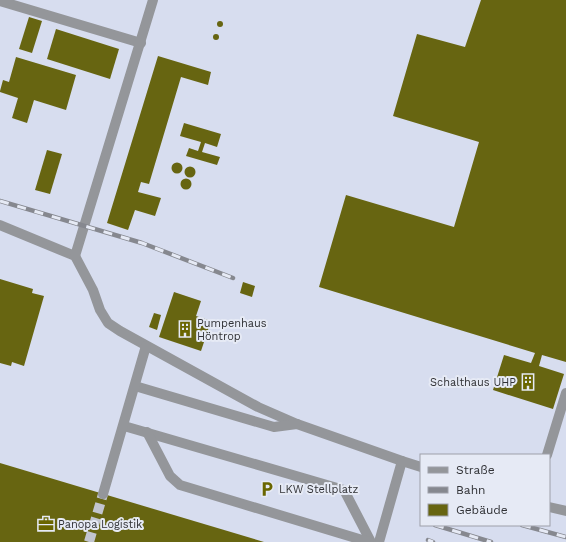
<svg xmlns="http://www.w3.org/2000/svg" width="566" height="542" viewBox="0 0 566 542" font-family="'Work Sans',sans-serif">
	<rect width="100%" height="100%" fill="#e6eaf5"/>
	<path fill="#d7ddef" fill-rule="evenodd" d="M0 0H566V542H0ZM421 455H549V525H421Z"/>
	<g fill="#676511">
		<polygon points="481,0 566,0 566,362 542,355 539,366 564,374 553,409 493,390 504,355 531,363 535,353 319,287 346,195 454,227 479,142 393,116 417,34 465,47"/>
		<polygon points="29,17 42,21 32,53 19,49"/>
		<circle cx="220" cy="24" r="3"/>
		<polygon points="56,29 119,49 110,79 47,59"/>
		<circle cx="216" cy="37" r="3"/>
		<polygon points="158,56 211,72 208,85 181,77 149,184 141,182 138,192 161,198 155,216 135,210 128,230 107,223"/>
		<polygon points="16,57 76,75 66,110 34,100 27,123 12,118 18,98 0,92 0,91 3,80 9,82"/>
		<polygon points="184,123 221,134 217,147 205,143 202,152 220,157 217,165 186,156 189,148 198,151 201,142 180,136"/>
		<polygon points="47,150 62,154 50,194 35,190"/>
		<circle cx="177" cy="168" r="5.5"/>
		<circle cx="190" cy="172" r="5.5"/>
		<circle cx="186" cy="184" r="5.5"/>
		<polygon points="0,279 33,289 32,293 44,296 24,366 12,362 11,366 0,363"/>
		<polygon points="243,282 255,286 252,297 240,293"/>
		<polygon points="174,292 201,301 196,316 211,321 201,351 159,337"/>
		<polygon points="154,313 161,315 157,330 149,327"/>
		<polygon points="0,463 264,542 0,542"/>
	</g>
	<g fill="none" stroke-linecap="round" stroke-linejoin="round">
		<polyline stroke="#c2c5cf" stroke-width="10" stroke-dasharray="10 5" stroke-linecap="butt" points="89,542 103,494"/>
		<g stroke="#94969a" stroke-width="10">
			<polyline points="0,1 141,43"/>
			<polyline points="0,225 75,256 93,290 100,310 108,323 120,331 258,407 297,424 402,461 379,542"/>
			<polyline points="75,256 153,0"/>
			<polyline points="135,386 274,427 297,424"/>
			<polyline points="124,426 344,490 371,542"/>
			<polyline points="147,432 170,476 180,485 369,542"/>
			<polyline points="547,455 566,393"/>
			<polyline points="402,461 421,467"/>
			<polyline points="103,494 146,346"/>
			<polyline points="549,507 566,511"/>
		</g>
		<defs>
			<g id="rail">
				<polyline points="0,201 142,243 233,278"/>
				<polyline points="435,525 491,542"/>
				<polyline points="522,525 566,537"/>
				<polyline points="428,540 433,542"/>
			</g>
		</defs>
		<use href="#rail" stroke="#86888f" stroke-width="4.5"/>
		<use href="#rail" stroke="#e6eaf5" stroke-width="3" stroke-dasharray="9" stroke-linecap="butt"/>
	</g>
	<defs>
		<symbol id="building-bare" viewBox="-9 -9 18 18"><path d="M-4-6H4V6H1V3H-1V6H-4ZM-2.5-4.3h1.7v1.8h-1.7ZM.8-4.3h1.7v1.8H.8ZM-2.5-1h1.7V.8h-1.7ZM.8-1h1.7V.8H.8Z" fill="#6a6600" stroke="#e6eaf5" stroke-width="2.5" paint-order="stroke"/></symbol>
		<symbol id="parking-bare" viewBox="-9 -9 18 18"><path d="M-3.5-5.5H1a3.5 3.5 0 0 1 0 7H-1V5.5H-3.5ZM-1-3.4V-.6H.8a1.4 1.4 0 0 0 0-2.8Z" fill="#6a6600" stroke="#e6eaf5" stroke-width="2.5" paint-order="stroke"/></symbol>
		<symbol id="office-bare" viewBox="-9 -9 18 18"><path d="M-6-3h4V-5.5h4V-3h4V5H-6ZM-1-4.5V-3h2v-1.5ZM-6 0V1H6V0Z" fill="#6a6600" stroke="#e6eaf5" stroke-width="2.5" paint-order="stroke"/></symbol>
	</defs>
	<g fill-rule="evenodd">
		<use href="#building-bare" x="174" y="318" width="22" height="22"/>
		<use href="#building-bare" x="517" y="371" width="22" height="22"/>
		<use href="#parking-bare" x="256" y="478" width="22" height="22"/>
		<use href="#office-bare" x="35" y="513" width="22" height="22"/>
	</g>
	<g text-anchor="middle" stroke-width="4" stroke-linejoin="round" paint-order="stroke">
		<g font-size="11" fill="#313236" stroke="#e6eaf5" text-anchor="start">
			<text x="197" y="327">Pumpenhaus<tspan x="197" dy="13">Höntrop</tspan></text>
			<text x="516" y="386" text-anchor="end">Schalthaus UHP</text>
			<text x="279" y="493">LKW Stellplatz</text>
			<text x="58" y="528">Panopa Logistik</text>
		</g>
	</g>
	<rect x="420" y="454" width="130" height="72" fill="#e6eaf5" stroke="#9ea0a9"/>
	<rect x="428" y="467" width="20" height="6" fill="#94969a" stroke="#9ea0a9"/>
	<text x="456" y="474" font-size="12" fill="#313236">Straße</text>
	<rect x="428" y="487" width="20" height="6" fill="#86888f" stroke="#9ea0a9"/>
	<text x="456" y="494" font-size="12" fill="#313236">Bahn</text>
	<rect x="428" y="504" width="20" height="12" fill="#676511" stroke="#9ea0a9"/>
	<text x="456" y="514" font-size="12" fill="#313236">Gebäude</text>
</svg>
